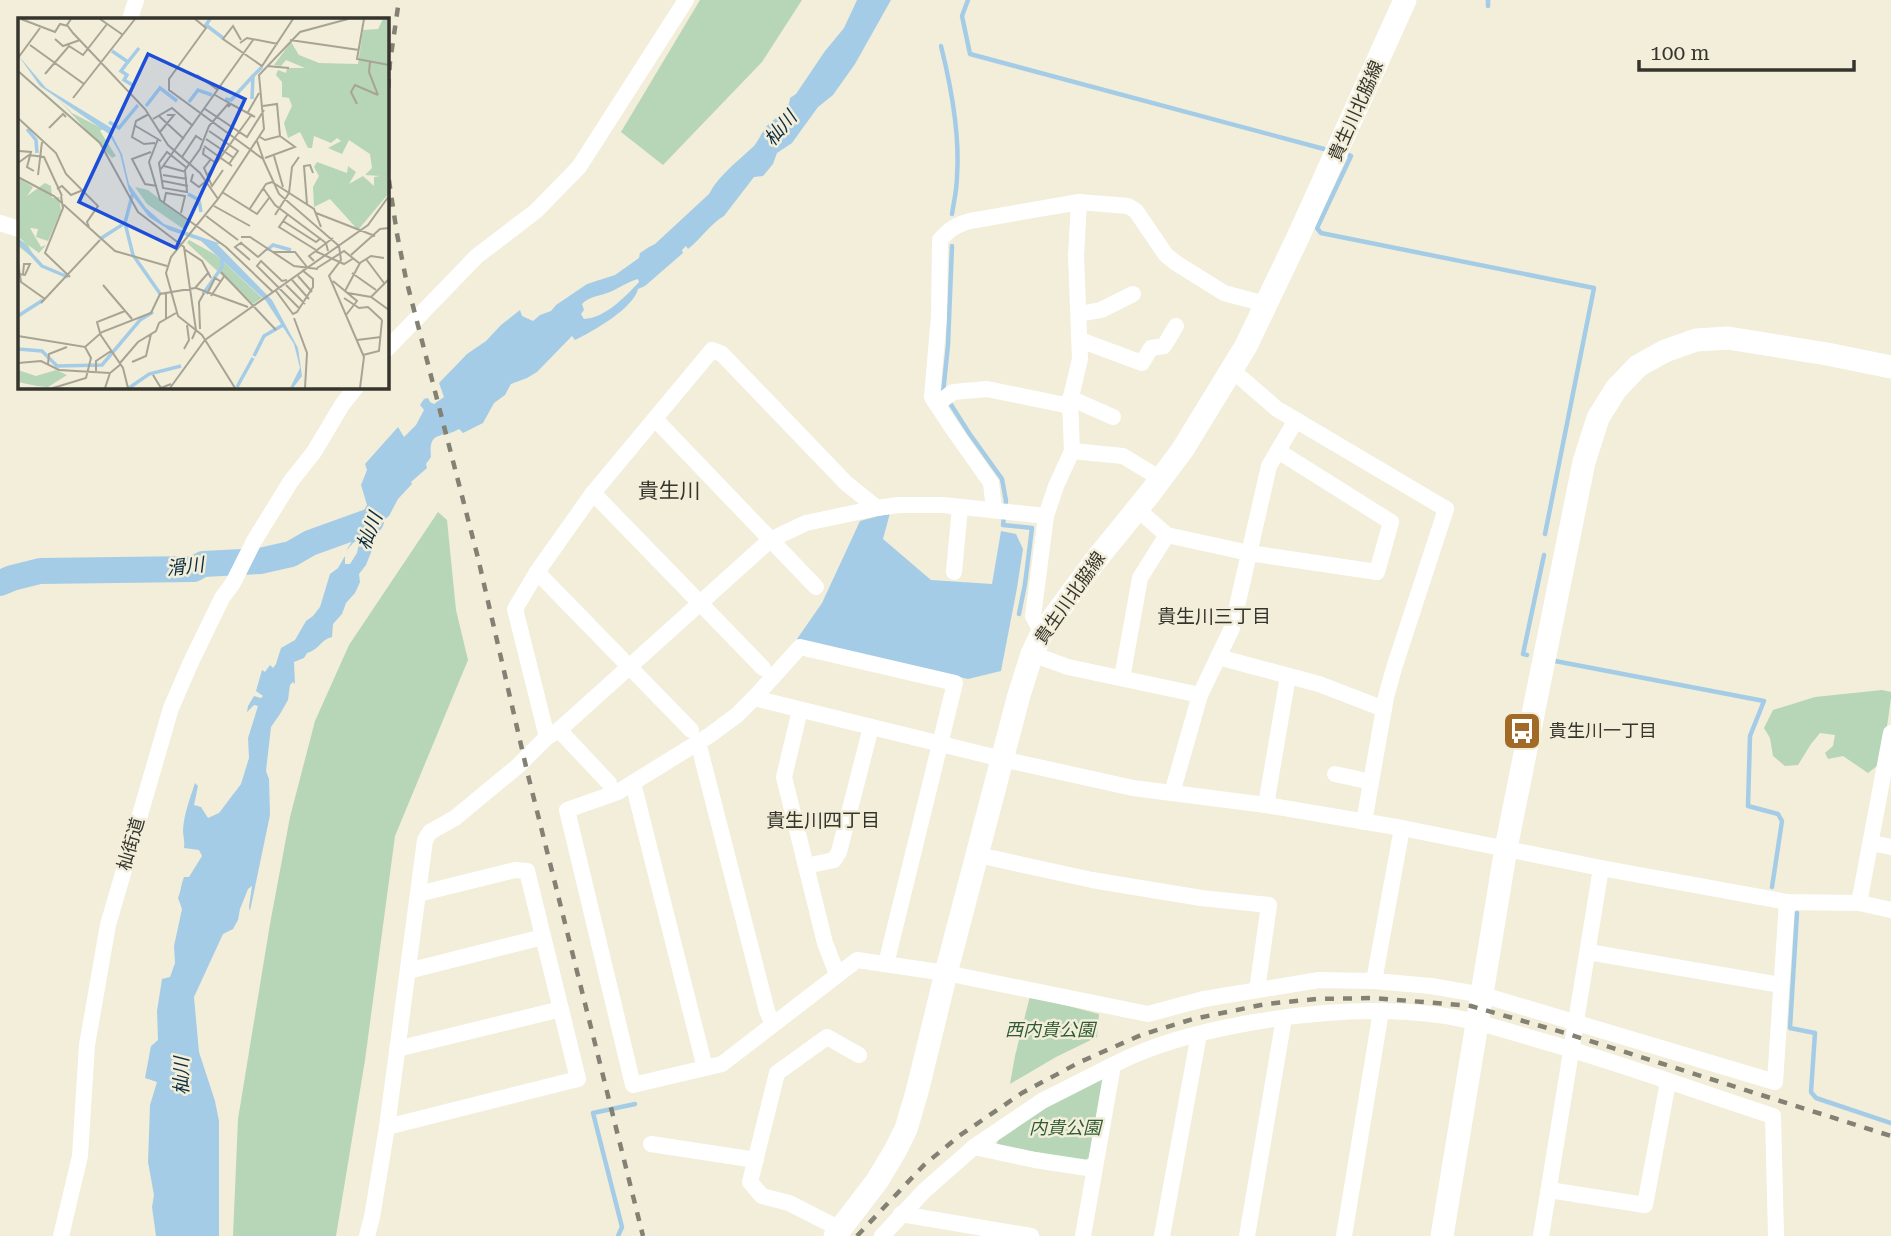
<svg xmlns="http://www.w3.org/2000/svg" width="1891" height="1236" viewBox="0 0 1891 1236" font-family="'Roboto Serif','Noto Sans JP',serif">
	<rect width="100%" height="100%" fill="#f2eeda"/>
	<g fill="#b7d5b7">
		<polygon points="700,0 802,0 762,62 663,165 621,132"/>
		<polygon points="438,512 447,520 456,610 468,660 395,836 365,1060 336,1236 233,1236 238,1119 270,924 290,817 315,721 349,645"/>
		<polygon points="1882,690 1891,692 1891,698 1882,762 1868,773 1843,756 1828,759 1825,753 1833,746 1835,735 1820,733 1811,744 1798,765 1785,766 1773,756 1770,738 1764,728 1773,710 1815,697"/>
		<polygon points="1030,996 1099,1014 1097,1037 1056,1057 1010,1084 1015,1056"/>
		<polygon points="1104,1076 1090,1157 1084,1161 997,1145 998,1138 1031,1114"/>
	</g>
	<g fill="#a5cce6" fill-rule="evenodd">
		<path d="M857 0H891L855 64 833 95 818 107 792 143 777 153 773 164 763 176 754 177 724 216C710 224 701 239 688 249L686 246 682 250 683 253 645 286 638 289C634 308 592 332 575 340L572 336 537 372 527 378 511 384 505 395 494 403 483 423 463 433 459 429C443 439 428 429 431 457L426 464 427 468 411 482 412 484 398 499 389 516 380 523 376 530 374 545 366 565 359 574 360 582 355 593 346 603 342 614 333 624 332 637C321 639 319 650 307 653L304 658 294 662 295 684 293 682 290 685 288 700 280 714 271 727 266 771 269 779 270 815 250 911 249 907 252 886 248 889 240 909 238 920 233 929 223 934 194 997 199 1052 215 1101 219 1121V1236H156L152 1207 154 1195 148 1162 150 1105 157 1082 145 1078 151 1046 158 1040 157 1011 162 979 170 977 175 963 174 946 182 909 178 898C181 891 181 884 184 877H189L202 856 199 850 184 848C185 841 183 836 183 830 184 814 190 798 195 783L198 786 194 805 201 807 208 818 219 813 241 784 249 758 248 738 258 706 254 705 247 712 248 706 254 696 261 698 263 696 256 691 262 670 265 672 270 665 273 668 276 664 281 648 295 640 306 621 313 616 320 607 330 574 338 568 345 556V564H350L357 553 360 539 353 543 346 551 357 533 350 516 361 515 367 505 361 485 367 470 365 464 398 427 404 437 416 425 424 410 420 405 424 399 428 398 430 402 434 404 444 397 439 383 467 354 486 341 501 325 520 310 522 316 533 321 540 315 551 311 556 305 587 284 615 275 639 258 640 253 649 247 655 244 709 194C719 175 738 161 754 146 759 140 761 133 766 127 775 117 789 113 790 98L796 94 825 51 844 28ZM638 279 639 282C625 297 605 318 584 319L581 314 584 310 582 304C590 296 600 296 610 292 619 288 627 282 638 279Z"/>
		<polygon points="890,513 883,539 931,580 992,584 1001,531 1016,534 1023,549 1017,588 1001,671 968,679 797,639 822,603 860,521"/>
	</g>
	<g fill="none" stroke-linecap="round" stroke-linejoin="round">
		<g stroke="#a5cce6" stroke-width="4.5">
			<polyline points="968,0 962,16 970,54 1324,149"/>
			<polyline points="1488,6 1488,0"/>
			<path d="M941 46C951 86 960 134 957 176 957 189 954 201 952 214"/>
			<polyline points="1347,154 1351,156 1317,228 1321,233 1594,288 1545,534"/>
			<polyline points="943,393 948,345 952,246"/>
			<polyline points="948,400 969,433 1002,479 1006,501 1005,507"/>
			<polyline points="1004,516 1003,525 1032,528 1025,584 1019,614"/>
			<polyline points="1527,655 1523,654 1544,555"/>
			<polyline points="1555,661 1764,701 1750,736 1748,806 1778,814 1782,821 1772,887"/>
			<polyline points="1797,913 1790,1028 1815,1033 1811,1092 1816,1098 1891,1123"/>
			<polyline points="618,1236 622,1227 593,1113 635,1104"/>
		</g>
		<polyline stroke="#a5cce6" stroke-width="26" points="0,583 12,578 40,571 194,569 203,564 260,561 291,554 310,543 371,521"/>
		<g stroke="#fff" stroke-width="16">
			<polyline points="130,19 136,0"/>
			<polyline points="0,223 19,229"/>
			<polyline points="1079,314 1101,310 1133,294"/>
			<polyline points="1080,340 1142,363 1151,348 1164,346 1176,326"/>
			<polyline points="387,349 477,256 536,211 579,167 686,0"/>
			<polyline points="1232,370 1277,409 1446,509 1394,668 1386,697 1364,822"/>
			<polyline points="1070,398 1113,417"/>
			<polyline points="937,404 953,392 987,389 1070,406"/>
			<polyline points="655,419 816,587"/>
			<polyline points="1072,451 1123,456 1161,479"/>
			<polyline points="593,493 763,668"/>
			<polyline points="1137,509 1167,535 1249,553 1377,572 1391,522 1278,451"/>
			<path d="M994 510 991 483 953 429 932 397 939 316 940 240C948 230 957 224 970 221L1079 202 1128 206 1136 211 1166 255 1176 263 1224 293 1265 304"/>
			<polyline points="537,572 691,730"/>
			<polyline points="954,572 960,507"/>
			<polyline points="1042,633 1033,616 1046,516 1056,486 1072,451 1070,401 1080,359 1076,256 1079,202"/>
			<polyline points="1032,654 1068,667 1200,695"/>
			<polyline points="1218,657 1319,684 1384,709"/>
			<polyline points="1122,678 1140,578 1167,535"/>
			<polyline points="754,698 1002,759 1133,788 1266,805 1402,828 1601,868 1787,902 1859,903 1891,910"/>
			<polyline points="800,710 784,777 825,943 837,974"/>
			<polyline points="559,730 609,783"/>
			<polyline points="547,737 515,609 537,572 593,493 712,350 722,354 846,483 877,508"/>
			<polyline points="698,742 767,1011 773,1024"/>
			<polyline points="1335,774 1371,782"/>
			<polyline points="633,783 705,1068"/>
			<polyline points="1172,793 1200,695 1232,628 1269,466 1296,420"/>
			<polyline points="1266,805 1288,676"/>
			<polyline points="1871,843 1891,847"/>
			<polyline points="978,855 1092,880 1201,898 1269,905 1257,990"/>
			<polyline points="806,866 834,860 839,852 871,727"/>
			<polyline points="1859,903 1891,733"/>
			<polyline points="1588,952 1781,985"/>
			<polyline points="886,964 955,683 800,647 754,698 737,715 710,735 618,792 567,810 633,1085 722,1064 857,960 946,973 1148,1014 1204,999 1319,980 1374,981 1431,986 1483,995 1775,1082 1787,902"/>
			<polyline points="408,971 543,937"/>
			<polyline points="1374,981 1402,828"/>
			<polyline points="397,1049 561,1009"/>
			<polyline points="387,1127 578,1079 527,871 515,870 418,894"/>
			<polyline points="651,1144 756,1160"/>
			<polyline points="974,1147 1042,1101 1113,1065"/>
			<polyline points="1549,1190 1645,1205 1668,1082"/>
			<polyline points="901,1214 1031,1236"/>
			<polyline points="840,1229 789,1203 762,1196 750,1182 777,1073 827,1037 859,1055"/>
			<polyline points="61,1236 80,1156 87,1045 108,925 171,708 191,662 222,598 233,583 254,541 291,481 314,452 342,405 356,387"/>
			<polyline points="367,1236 372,1217 387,1127 425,840 430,832 455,818 519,765 547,737 559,730 770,540 806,523 877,508 899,505 943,505 1046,516"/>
			<polyline points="882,1236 924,1191 974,1147 1035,1160 1094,1169"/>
			<path d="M1083 1236 1113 1065C1155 1043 1203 1031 1249 1023 1311 1012 1376 1007 1439 1015 1474 1020 1508 1031 1542 1041 1620 1063 1696 1091 1773 1116L1776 1236"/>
			<polyline points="1162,1236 1199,1034"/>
			<polyline points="1247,1236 1284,1018"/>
			<polyline points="1344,1236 1381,1011"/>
			<polyline points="1541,1236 1601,868"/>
		</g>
		<g stroke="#fff" stroke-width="23">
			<polyline points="835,1236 877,1181 895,1151 906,1129 917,1092 946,973 1019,695 1032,654 1042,633 1095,561 1151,492 1183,449 1246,346 1299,235 1405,0"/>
			<polyline points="1442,1236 1506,848 1584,462 1598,418 1616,389 1638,366 1665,351 1696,340 1728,338 1827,354 1891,367"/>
		</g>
		<g stroke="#838174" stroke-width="4.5" stroke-dasharray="9 9" stroke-linecap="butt">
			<polyline points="387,106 390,62 399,0"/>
			<polyline points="387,108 388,174 397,234 406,279 478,558 527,771 643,1236"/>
			<polyline points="857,1236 924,1165 959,1136 1022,1093 1080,1062 1141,1035 1193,1019 1266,1004 1317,999 1374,998 1471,1006 1565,1033 1891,1136"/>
		</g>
	</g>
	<defs>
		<symbol id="bus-square" viewBox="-11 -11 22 22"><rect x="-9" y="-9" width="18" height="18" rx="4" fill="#a26a27" stroke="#f2eeda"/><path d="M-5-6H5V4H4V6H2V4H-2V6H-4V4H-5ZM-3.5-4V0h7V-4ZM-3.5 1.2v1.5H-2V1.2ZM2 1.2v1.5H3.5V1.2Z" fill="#fff"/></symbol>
	</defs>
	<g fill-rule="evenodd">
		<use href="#bus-square" x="1500" y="709" width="44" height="44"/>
	</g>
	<g text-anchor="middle" stroke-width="5" stroke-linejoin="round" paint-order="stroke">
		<g font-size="18" fill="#36352d" stroke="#f2eeda">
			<text transform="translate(1356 111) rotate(-66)" y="6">貴生川北脇線</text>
			<text transform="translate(1070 598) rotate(-55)" y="6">貴生川北脇線</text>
			<text transform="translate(131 844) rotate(-74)" y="6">杣街道</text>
		</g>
		<g font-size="18" fill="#36352d" stroke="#f2eeda" text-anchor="start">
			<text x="1549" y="737">貴生川一丁目</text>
		</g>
		<g font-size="18" font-style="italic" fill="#2e5b31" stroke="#f2eeda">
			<text x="1050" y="1036">西内貴公園</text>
			<text x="1065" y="1134">内貴公園</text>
		</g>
		<g font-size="19" font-style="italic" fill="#0c2d40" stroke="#f2eeda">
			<text transform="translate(780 128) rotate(-49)" y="7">杣川</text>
			<text transform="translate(369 531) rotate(-69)" y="7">杣川</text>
			<text transform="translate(185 566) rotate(-7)" y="7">滑川</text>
			<text transform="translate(181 1076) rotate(-90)" y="7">杣川</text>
		</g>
		<g font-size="19" fill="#36352d" stroke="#f2eeda">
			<text x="1214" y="623">貴生川三丁目</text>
			<text x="823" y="827">貴生川四丁目</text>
		</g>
		<g font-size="21" fill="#36352d" stroke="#f2eeda">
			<text x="669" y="498">貴生川</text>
		</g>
	</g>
	<g transform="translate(18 18)">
		<rect width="371" height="371" fill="#f2eeda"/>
		<path d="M365 1H371V175L340 212 312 181 296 189 295 169 301 158 296 149 299 144 329 155 330 148 338 154 331 166 345 158 356 168V159L362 158 347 157 354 150 352 136 331 122 324 136 310 130 323 123 319 120 313 125 296 118 294 130H290L282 114 270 120 266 105 274 88 271 80 264 79V64L258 57 260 52 268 55 269 50H287L268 42 263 48 256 47 273 24 281 37 301 45 340 46 345 12 360 11ZM39 80 54 95 85 111 82 113 98 138 94 140ZM0 160 15 169 9 178 27 165 33 168 34 180 41 179 43 193 30 223 18 219 20 211 12 210 23 229 28 227 21 235 10 227 18 242 0 228V221L8 225 0 219ZM117 169 130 172 172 205 167 212 129 186ZM171 222 198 237 244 280 235 286 169 225ZM0 352 18 358 38 352 49 357 30 369 19 368 0 364Z" fill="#b7d5b7"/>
		<path d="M0 37 28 70 95 111 92 113 104 136 111 166 128 190 146 206 203 226H199L254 282 280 330 284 358 275 370H272L282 350 276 326 248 283 183 223 151 212 131 199 111 173 102 136 91 116 22 68Z" fill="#a5cce6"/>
		<path fill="none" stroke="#a5cce6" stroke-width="3.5" d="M192 1 188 7 205 20M94 33 110 44 121 30M109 45 103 53 109 57 106 62 116 68M207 81 213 82 235 58M234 81 235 58 244 49M171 84 180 72 194 77M128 88 142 70 159 83M91 104 101 110 120 87M9 111 18 122 19 135M170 176 181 182 183 194M107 205 115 237 143 277M82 221 107 205 115 174M0 222 24 248 50 259M249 232 255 227 273 232M185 276 204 249V239M0 298 25 282M0 331 24 333 39 348 84 347 122 302 135 294M236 338 246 318 265 307M219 369 235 340M111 370 131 356 163 348"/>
		<path fill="none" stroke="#a7a495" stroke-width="2" d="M3 1 37 14 42 6 50 8M53 1 49 7 55 15 127 91 150 127 182 155 200 181 153 239 148 255 160 298 184 317 217 370M82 1 105 17M177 1 188 10 151 61V72L245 141 261 176 321 228 323 242 311 258 346 339 342 370M346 1 339 41 371 47M37 21 45 28 62 22M223 22 215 8 205 21 244 48 275 1M272 22 341 32M222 25 229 20 260 26M12 27 66 66M0 40 22 10M352 44 351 54 360 77M249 48 271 50M0 53 82 125 120 194 166 229 178 312 174 321M27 56 51 28 65 37 89 6M179 57 200 72M55 80 117 1M339 86 333 74 337 67 360 77M245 88 259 86 262 118M210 89 213 86 237 99M187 91 229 119 246 92M230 94 241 75M131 96 118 103 114 119 126 126 137 125M141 98 166 121M0 100 38 135 48 156 80 188 69 204 71 209M135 101 154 90 175 108M116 107 143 123M31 110 45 96 48 99M191 113 220 133 211 146M142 114 156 97H149M242 119 247 122 262 118 277 129 247 140M140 121 131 144 142 182 208 229 255 274M188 121 216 140M239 123 246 143M186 128 214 148M186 130 185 136 198 145M1 133 13 134 9 149 16 153M133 134 114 141 127 166 139 168M256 138 265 169M164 139 178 118 184 122M193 141 186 150 194 168 205 152M0 145 11 137 26 139 44 178M146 148 168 154M169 150 149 134 141 145 145 170 169 174 167 152 182 131 191 108 211 85 197 77M143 151 235 22M175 156 173 163 181 169 188 163M20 157 24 124M145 157 169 161M189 158 234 96M0 159 36 178 97 233 149 248M145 163 170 168M254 164 296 191 303 209M245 170 257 187 308 225 310 233M39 171 44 168 53 177 65 172M204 174 239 196 251 180M43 178 45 190 27 235 52 259M200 181 246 111 241 57 282 14 330 1M146 184 148 175 167 178 163 195M289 186 286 148 292 147 295 155M196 188 232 208M231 192 248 166 254 164M298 195 357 218M270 196 261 209 298 232M257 197 271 175 274 149 281 139M188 198 220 222M265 203 298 224 303 220M223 219H232L276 248 300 251M224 224 217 229 232 242M223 225 240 239 249 231M166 231 184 243 193 260M297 233 326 246 336 240M255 234H277L289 249M333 237 362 211 371 210M348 241 366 265M296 243 291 238 315 220M0 246 3 264 27 281M299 250 326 233 341 245M203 254 258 312M334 255 358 272M1 256 7 257 12 246H6L5 256M280 258 294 274M269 262 264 263 243 243 239 248 282 291M274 262 291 281M315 263 339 283 328 297M85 267 114 301M268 267 287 286M178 270 230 289M258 273 275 296 279 294 295 269V261L284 252M327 273 342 245 353 238 366 240M330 275 353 279 371 292M189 276 197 260 202 263M193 278 207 257M353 279 371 261M326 280 341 290 350 289 364 302M23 285 82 222M276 300 289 335 287 370M148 301V275M182 311 181 284 186 275M82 315 79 304 107 293M82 316 105 350 110 370M0 318 67 329 84 314 133 295 142 276 177 270 191 254M339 322 363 319M166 331 171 322 169 307M345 337 361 333 364 302M114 344 128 338 133 316M0 345 23 343 41 352 92 355M102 345 120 324 138 313 141 305 158 295M30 346 31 336 49 329M78 353V343L93 333M135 357 143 370 153 366M35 370 68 360 73 340 67 329M87 370 92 355 103 346M152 370 187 322 350 207 371 178"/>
		<path fill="#1d4ed8" fill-opacity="0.15" stroke="#1d4ed8" stroke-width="3.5" d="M130 36 227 81 158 230 61 184Z"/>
		<rect width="371" height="371" fill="none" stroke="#36352d" stroke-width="3.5"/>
	</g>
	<path d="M1639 60v10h215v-10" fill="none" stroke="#36352d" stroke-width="3.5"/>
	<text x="1650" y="60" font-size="21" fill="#36352d" stroke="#f2eeda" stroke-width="5" paint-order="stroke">100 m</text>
</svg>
